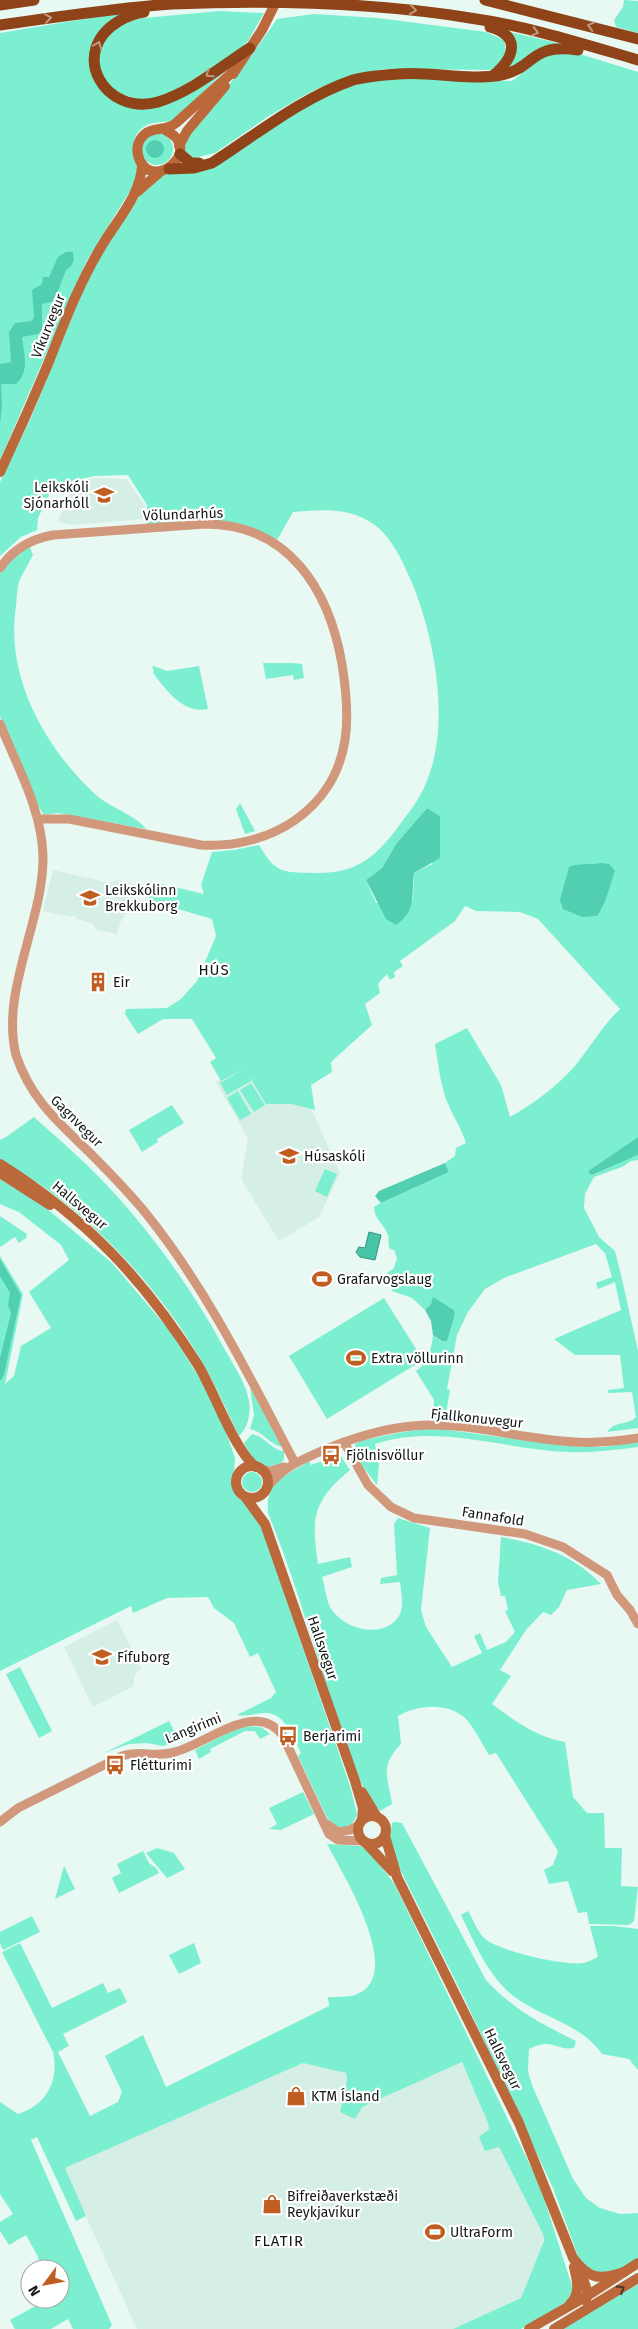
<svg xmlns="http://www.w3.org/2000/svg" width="638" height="2329" viewBox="0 0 638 2329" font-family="'Fira Sans',sans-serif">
	<rect width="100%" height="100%" fill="#e8f8f3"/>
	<g fill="#d5eee6">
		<polygon points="93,478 127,479 145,506 145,519 72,525 61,523 58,521 75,484"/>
		<polygon points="53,870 110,883 116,880 142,886 120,923 117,934 97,930 92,923 77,919 75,915 71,917 43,911"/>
		<polygon points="245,1065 305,1095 340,1173 319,1217 279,1241 241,1179 248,1138 216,1082"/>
		<polygon points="117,1620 141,1668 134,1676 134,1686 93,1707 64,1647"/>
		<polygon points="462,2062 488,2123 489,2129 479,2137 485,2150 499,2147 543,2234 543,2245 521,2298 453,2329 137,2329 64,2168 303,2063 346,2073 347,2080 340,2112 362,2107"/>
	</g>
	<g fill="#7defd1" fill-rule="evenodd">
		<polygon points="624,0 638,1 638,33 616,27 614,20 623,7"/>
		<polygon points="219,11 264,13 248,41 235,54 169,94 145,101 113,92 98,66 99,49 114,28 133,19"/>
		<path d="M120 13 121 15 104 30 94 76 138 106 227 69 174 120C165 123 156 121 147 125 124 137 138 160 138 178L86 262 0 460V33Z"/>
		<polygon points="314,14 378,18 486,32 504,40 507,58 492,70 385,69 350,76 312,91 269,116 215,153 194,158 183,150 187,132 240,72 277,19"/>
		<path d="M510 32 562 44 508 70C516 56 516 48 510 32Z"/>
		<path d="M562 52 583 55 638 72V1137L588 1171 592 1175 638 1155V1160L631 1161 622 1167 594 1177 585 1194 584 1208 599 1237 615 1251 622 1279 638 1351V1428L607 1432C616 1420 627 1426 636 1417L632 1392 608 1393V1390L624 1388 620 1355H575L554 1339 621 1310 615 1282 598 1289 596 1283 612 1277 605 1253 596 1244 504 1278 485 1289 468 1312 457 1335 447 1389 450 1390 446 1414 478 1416 477 1424 433 1421 434 1400 416 1371C427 1364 432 1348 433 1335L441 1341 455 1314 454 1310 433 1298 431 1304 425 1310 412 1298 392 1291 387 1273 394 1268 397 1258 394 1250 390 1249C387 1243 390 1238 387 1233 384 1224 374 1219 374 1207L379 1204 449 1172 445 1163 455 1156 456 1148 466 1143C461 1127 452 1115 446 1099 440 1082 438 1062 435 1044L467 1028 501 1085 510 1117C533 1104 556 1087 574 1067 590 1048 602 1026 620 1009L538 919 520 912 476 911 465 906 455 921 400 961 403 966 394 972 395 977 390 980 387 974 378 984 380 993 365 1004 372 1025 331 1062 332 1072 311 1085 315 1110 292 1104H266L249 1076 251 1081 227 1095 220 1083 245 1068 221 1081 210 1062 216 1058 192 1019H163L138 1034 125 1014 126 1009 167 1008 181 999 197 981 216 936 212 919 151 901 145 895V886L149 881 204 894 201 885 212 852 234 850 259 845C276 874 282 872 314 873 355 874 374 859 398 827 405 817 412 809 418 799 454 740 437 644 412 583 402 560 390 532 367 520 343 507 319 510 293 512L277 540 257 531 147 524V505L128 475 94 476 53 486 38 518 37 530 21 537 0 556V482L30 420 86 283 108 242 141 194 162 174 193 170 319 97 350 86 379 80 409 77 512 81 546 55ZM427 808 440 816 432 864 414 873 413 899 376 903 366 880 382 868 396 844Z"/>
		<circle cx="157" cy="149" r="16"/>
		<path d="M29 545 33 555C29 563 24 571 20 579 17 587 17 597 16 606 5 677 45 748 96 795 111 808 137 816 146 829L58 813 44 815 34 800 0 716V573L5 565Z"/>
		<polygon points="292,663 302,664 304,678 294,680 293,675 266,679 263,663"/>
		<path d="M154 666 167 671 199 666 208 709C183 714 167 691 153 673L154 671 152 667Z"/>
		<polygon points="240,803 255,831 245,834 236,809"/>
		<polygon points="251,1083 265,1105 254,1112 240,1090"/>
		<polygon points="238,1091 251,1114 240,1120 227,1098"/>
		<polygon points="172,1105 184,1123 157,1139 158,1142 142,1152 129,1130"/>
		<path d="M34 1117C62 1142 91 1167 116 1195 159 1243 195 1294 225 1350 234 1366 246 1383 249 1401 251 1413 248 1428 239 1436 226 1409 214 1381 198 1355 162 1294 106 1232 48 1190 33 1179 16 1170 0 1160V1140L6 1137Z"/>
		<polygon points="325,1169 337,1174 327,1197 315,1191"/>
		<path d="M0 1179 46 1208 112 1263 170 1331 202 1382 223 1424 235 1458 233 1488 253 1511 263 1531 350 1786 357 1814C355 1823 348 1827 340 1829L327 1818 298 1756 301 1753C294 1739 285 1712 265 1713 255 1713 247 1717 237 1715L271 1698 276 1692 258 1653 250 1657 234 1623 214 1608 208 1597 167 1598 133 1613 131 1606 0 1671V1256L23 1294 5 1384 14 1376 21 1346 51 1328 29 1292 69 1260 61 1245 19 1212 0 1204Z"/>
		<polygon points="0,1216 27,1234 26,1238 19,1243 15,1237 0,1247"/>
		<polygon points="384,1298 423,1360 327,1419 289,1356"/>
		<path d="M250 1387 282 1447C269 1444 264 1432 250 1429L254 1415Z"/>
		<path d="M433 1428 568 1446 603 1447 638 1442V1447C615 1450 592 1453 569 1452 505 1450 438 1423 375 1444L379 1465 377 1485 363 1467 357 1455 355 1444 360 1441 403 1432Z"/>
		<path d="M252 1434C265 1436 271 1450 284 1451V1459L281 1464C258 1470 254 1463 244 1443Z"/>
		<path d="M340 1455 350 1470C313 1501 311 1517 318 1564L350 1557 352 1567 322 1577C325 1586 326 1599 330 1607 343 1630 386 1641 400 1614 404 1605 401 1591 400 1582L380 1584 381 1578 397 1575 394 1524 398 1518 430 1528 421 1610 426 1627 452 1667 482 1653 474 1636 480 1633 487 1650 506 1642 515 1632 505 1611 508 1610 505 1596H501L498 1582 501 1537C540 1544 573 1555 601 1584L567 1590 559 1607 551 1615 543 1612 526 1630 500 1670 511 1676 492 1704C518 1723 533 1735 565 1742L573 1797 587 1813H604L605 1848H622L621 1886 638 1887 634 1921 629 1925 589 1924 587 1912 578 1913 568 1881 549 1884 544 1870 553 1865 558 1851 496 1753 489 1755C482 1744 474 1727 465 1718 446 1702 418 1705 398 1716L401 1744C379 1767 388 1776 392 1804L380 1811C359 1789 351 1756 341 1729 316 1657 297 1583 268 1513 265 1479 286 1477 309 1461L311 1465Z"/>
		<circle cx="252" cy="1482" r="10"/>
		<polygon points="20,1667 52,1731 39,1738 6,1674"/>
		<polygon points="169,1721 179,1741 163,1746 147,1743 129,1744 104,1753"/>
		<polygon points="241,1726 261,1727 270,1734 260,1739 255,1731 245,1731 210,1749 211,1752 199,1759 195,1750"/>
		<polygon points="303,1792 314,1814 281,1830 269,1829 277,1824 269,1808"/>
		<path d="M396 1822 402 1823 486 1980C511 2008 543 2025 576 2041L574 2048C555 2051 554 2037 529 2049L528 2071 532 2085 573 2179 586 2198 600 2208 620 2214 638 2213V2258L615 2273H594L581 2264 553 2188 464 1998 392 1853 390 1838 392 1823Z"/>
		<path d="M327 1844 361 1846 371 1853 395 1885 540 2186 573 2289 567 2302 521 2329H453L521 2298 544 2241 543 2234 499 2147 485 2151 479 2137 489 2129 488 2123 462 2062 362 2107 355 2119 340 2112 347 2080 346 2073 303 2063 65 2168 86 2216 76 2221 37 2137 31 2140 112 2325 109 2329H73L68 2319 51 2329H15L10 2320 41 2303 39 2299H60V2269H42L37 2255 26 2235 9 2245 0 2231V2222L13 2214 0 2194V2102L18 2114C47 2105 59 2081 53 2052L2 1952 20 1943 52 2008 103 1983 108 1993 120 1988 127 2002 63 2034 69 2046 58 2052 90 2116 118 2102 122 2092 105 2056 143 2035 166 2087 329 2006 328 1997C335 1997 344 1997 351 1996 411 1982 342 1873 327 1844Z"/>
		<polygon points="157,1848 174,1853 185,1869 167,1878 146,1853"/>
		<polygon points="143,1851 149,1863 157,1869 159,1873 119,1893 112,1878 121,1873 117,1864"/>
		<polygon points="64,1866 75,1889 55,1899"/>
		<path d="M468 1911C473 1919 477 1931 484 1938 498 1951 564 1966 584 1963 588 1962 593 1959 598 1957L590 1926H614L638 1929V2070L629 2059 602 2054C582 2025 547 2019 519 2000 490 1981 475 1944 461 1915Z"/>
		<polygon points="32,1916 40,1932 3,1950 0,1943 0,1932"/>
		<polygon points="194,1943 201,1963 179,1974 169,1955"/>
		<polygon points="638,2284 638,2329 560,2329"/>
	</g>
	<g fill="#52cfb1">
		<circle cx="155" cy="149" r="9"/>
		<path d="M66 252H73L74 260 71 266 66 270 54 301 42 304V331L38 334 22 337C24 354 30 371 16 384H1L2 407 0 423V364L11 362 9 332 15 323 31 321 34 318 32 290 42 284 43 277H49L58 257Z"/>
		<path d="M427 808 440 816V858L414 873C411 894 417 911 396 925L386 919 366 880 382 868 396 844Z"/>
		<path d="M601 863 609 864 615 871C609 887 607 902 597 916L582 917 563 909 560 900 569 867C576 863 591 865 601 863Z"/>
		<polygon points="638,1137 638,1155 592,1175 590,1174 588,1171"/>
		<polygon points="445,1163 449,1172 381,1203 375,1196 379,1191"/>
		<polygon points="0,1259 21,1295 4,1375 0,1381 0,1358 11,1313 8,1305 10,1293 0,1276"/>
		<polygon points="433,1297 454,1310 455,1314 447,1341 442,1341 433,1335 431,1321 425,1310 431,1304"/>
	</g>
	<polygon fill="#46c5a8" stroke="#36917c" points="369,1232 381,1235 375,1260 360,1257 356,1252 359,1247 365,1248"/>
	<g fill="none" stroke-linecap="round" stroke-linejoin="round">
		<g stroke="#d1987b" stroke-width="9">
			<path d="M0 568C13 549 31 539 53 535L205 524C289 524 329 590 342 664 346 689 349 715 345 740 334 811 269 849 201 845L69 819H39"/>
			<path d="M0 724C17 766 42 810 43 856 44 920 0 991 16 1055 31 1099 56 1120 88 1151 109 1172 130 1193 148 1216 208 1291 250 1378 295 1463"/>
			<polyline points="344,1442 368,1485 391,1507 414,1518 525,1534 563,1547 607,1575 617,1595 630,1610 638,1624"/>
			<polyline points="261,1470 271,1471 284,1467"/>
			<path d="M267 1488C282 1467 303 1459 326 1449 358 1436 391 1426 426 1425 472 1424 516 1437 562 1441 587 1444 613 1442 638 1438"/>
			<path d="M0 1822 18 1808 122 1756C139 1750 154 1757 171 1753 205 1747 255 1697 283 1736L329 1834 338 1840 363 1841"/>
			<polyline points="325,1823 338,1832 350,1830 359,1825"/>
		</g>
		<g stroke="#bb683b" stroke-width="10">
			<polyline points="233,74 262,30 277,0"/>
			<path d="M165 130C208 150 148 196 138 155 136 147 139 139 145 134 154 126 165 132 176 123L235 70"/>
			<polyline points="179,146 187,131 225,86"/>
			<polyline points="137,192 160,172"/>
			<path d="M0 472C17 436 33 400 48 364 65 321 81 278 106 239 120 217 142 191 142 164"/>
			<path d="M0 1164C86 1218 144 1279 198 1365 214 1391 235 1452 256 1467"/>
			<polyline points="0,1173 50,1205"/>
			<circle cx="252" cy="1482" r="16"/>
			<polyline points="246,1498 265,1524 355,1781 363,1808 362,1820"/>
			<polyline points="362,1792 377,1817"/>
			<circle cx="372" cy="1830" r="14"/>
			<path d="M385 1836 397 1877 519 2123 573 2258C589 2280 600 2280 624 2272"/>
			<polyline points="366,1843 392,1871"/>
			<polyline points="579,2267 587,2290 586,2301"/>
			<path d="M570 2304C581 2293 577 2281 574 2267"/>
			<polyline points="529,2329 587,2296 638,2263"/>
			<polyline points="554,2329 638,2278"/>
		</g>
		<g stroke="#8e4418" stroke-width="11">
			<polyline points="485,0 638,39"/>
			<polyline points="0,5 34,0"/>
			<path d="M144 12C135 13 126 17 119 21 67 52 105 117 158 102 191 92 222 66 250 48"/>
			<path d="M0 25C57 17 115 8 172 4 272 0 372 2 470 18 527 26 583 44 638 60"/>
			<path d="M490 27C521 36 515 57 494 75"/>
			<polyline points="180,154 191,163 199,163"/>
			<path d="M169 169 194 168 212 163C257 134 301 98 353 80 367 76 384 75 398 74 432 71 468 81 501 75 536 68 529 43 578 50"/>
		</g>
	</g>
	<defs><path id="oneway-chevron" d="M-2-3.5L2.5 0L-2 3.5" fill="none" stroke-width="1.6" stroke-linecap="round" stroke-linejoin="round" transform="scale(1.25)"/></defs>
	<g stroke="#c19880">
		<use href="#oneway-chevron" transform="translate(413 10) rotate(7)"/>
		<use href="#oneway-chevron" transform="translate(48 18) rotate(-8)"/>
		<use href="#oneway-chevron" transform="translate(591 26) rotate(-165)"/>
		<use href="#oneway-chevron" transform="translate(535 32) rotate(15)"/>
		<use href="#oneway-chevron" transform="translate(98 45) rotate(-68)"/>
		<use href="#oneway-chevron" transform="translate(209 74) rotate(147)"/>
	</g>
	<use stroke="#4d3423" href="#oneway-chevron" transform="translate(621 2289) rotate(-32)"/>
	<defs>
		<symbol id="school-bare" viewBox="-9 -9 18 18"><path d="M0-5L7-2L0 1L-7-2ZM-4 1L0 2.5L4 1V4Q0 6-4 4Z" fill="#c05e22" stroke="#fff" stroke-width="2.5" paint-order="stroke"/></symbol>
		<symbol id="building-bare" viewBox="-9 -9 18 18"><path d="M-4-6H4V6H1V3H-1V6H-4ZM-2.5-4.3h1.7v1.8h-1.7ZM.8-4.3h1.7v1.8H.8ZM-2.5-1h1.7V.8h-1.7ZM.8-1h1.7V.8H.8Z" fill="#c05e22" stroke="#fff" stroke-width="2.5" paint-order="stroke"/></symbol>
		<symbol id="stadium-bare" viewBox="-9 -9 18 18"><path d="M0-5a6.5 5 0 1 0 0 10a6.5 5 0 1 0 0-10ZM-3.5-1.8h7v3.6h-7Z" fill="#c05e22" stroke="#fff" stroke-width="2.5" paint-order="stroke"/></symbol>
		<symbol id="bus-bare" viewBox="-9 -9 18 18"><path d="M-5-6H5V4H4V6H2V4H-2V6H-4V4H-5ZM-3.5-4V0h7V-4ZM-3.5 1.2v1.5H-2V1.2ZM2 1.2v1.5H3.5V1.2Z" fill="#c05e22" stroke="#fff" stroke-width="2.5" paint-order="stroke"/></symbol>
		<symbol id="shop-bare" viewBox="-9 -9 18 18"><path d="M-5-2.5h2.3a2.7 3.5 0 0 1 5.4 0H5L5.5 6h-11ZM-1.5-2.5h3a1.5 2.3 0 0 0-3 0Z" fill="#c05e22" stroke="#fff" stroke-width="2.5" paint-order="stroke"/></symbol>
	</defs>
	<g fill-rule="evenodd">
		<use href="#school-bare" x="90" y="481" width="28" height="28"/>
		<use href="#school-bare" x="76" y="884" width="28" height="28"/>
		<use href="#building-bare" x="84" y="968" width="28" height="28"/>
		<use href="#school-bare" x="275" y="1142" width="28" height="28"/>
		<use href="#stadium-bare" x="308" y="1265" width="28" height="28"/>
		<use href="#stadium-bare" x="342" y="1344" width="28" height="28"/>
		<use href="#bus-bare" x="317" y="1441" width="28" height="28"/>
		<use href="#school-bare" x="88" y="1643" width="28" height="28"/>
		<use href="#bus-bare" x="274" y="1722" width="28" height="28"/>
		<use href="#bus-bare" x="101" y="1751" width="28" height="28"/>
		<use href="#shop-bare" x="282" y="2082" width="28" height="28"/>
		<use href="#shop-bare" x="258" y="2190" width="28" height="28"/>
		<use href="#stadium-bare" x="421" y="2218" width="28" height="28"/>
	</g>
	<g text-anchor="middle" stroke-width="4.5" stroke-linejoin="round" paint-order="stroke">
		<g font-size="14" fill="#121816" stroke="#fff">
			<text transform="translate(48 326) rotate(-68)" y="5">Víkurvegur</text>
			<text transform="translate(183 514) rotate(-2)" y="5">Völundarhús</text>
			<text transform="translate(77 1121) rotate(45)" y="5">Gagnvegur</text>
			<text transform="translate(80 1205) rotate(40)" y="5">Hallsvegur</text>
			<text transform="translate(477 1418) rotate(6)" y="5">Fjallkonuvegur</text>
			<text transform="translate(493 1516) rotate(9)" y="5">Fannafold</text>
			<text transform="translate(323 1648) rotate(71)" y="5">Hallsvegur</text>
			<text transform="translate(193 1728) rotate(-22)" y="5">Langirimi</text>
			<text transform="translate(503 2059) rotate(64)" y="5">Hallsvegur</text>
		</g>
		<g font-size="14" fill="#121816" stroke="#fff" text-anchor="start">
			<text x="89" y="492" text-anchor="end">Leikskóli<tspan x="89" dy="16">Sjónarhóll</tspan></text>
			<text x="105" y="895">Leikskólinn<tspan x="105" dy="16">Brekkuborg</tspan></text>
			<text x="113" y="987">Eir</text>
			<text x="304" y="1161">Húsaskóli</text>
			<text x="337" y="1284">Grafarvogslaug</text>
			<text x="371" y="1363">Extra völlurinn</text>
			<text x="346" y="1460">Fjölnisvöllur</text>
			<text x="117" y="1662">Fífuborg</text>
			<text x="303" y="1741">Berjarimi</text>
			<text x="130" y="1770">Flétturimi</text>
			<text x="311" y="2101">KTM Ísland</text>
			<text x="287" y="2201">Bifreiðaverkstæði<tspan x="287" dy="16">Reykjavíkur</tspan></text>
			<text x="450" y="2237">UltraForm</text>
		</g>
		<g font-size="15" letter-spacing="1" fill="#121816" stroke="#fff">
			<text x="214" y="975">HÚS</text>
			<text x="279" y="2246">FLATIR</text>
		</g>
	</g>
	<g transform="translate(45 2284) rotate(238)"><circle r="24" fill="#ffffff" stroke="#a0a3a2"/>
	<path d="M0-4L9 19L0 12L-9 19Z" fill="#c05e22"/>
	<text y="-8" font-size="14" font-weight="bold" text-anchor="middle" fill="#121816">N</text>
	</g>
</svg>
